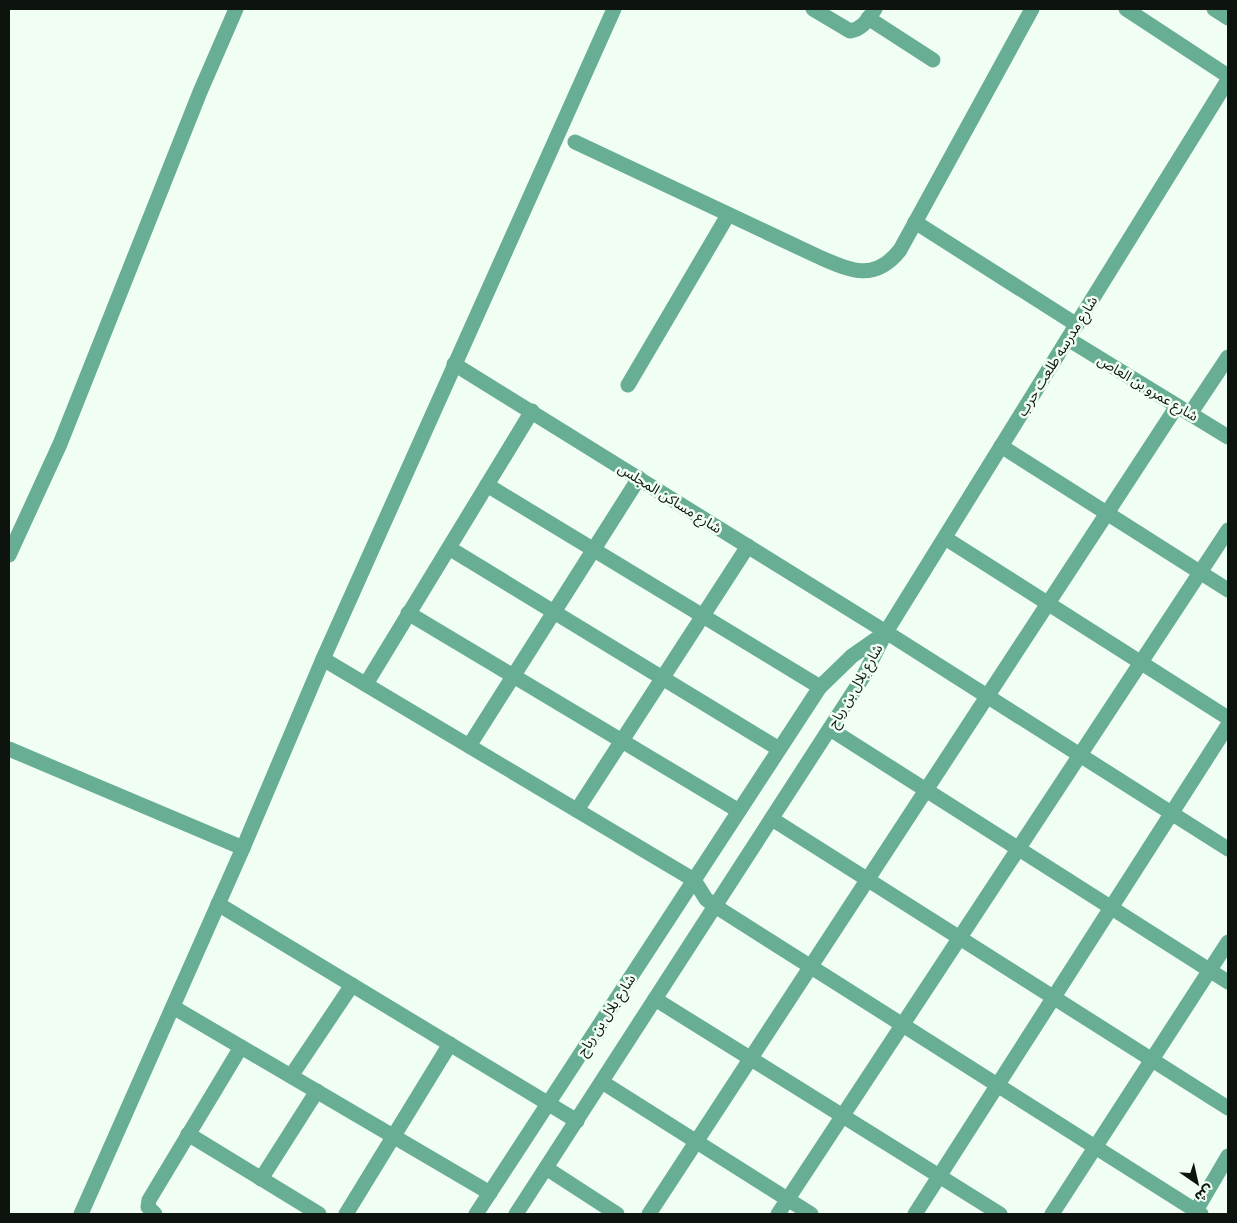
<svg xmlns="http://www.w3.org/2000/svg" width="1237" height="1223" viewBox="0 0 1237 1223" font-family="Ubuntu,'Noto Sans Arabic',sans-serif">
	<rect width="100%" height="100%" fill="#f1fef3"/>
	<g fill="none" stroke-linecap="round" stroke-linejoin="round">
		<g stroke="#68ae94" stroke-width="15">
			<path d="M813 9 850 31C863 29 868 19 875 9"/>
			<polyline points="1126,9 1228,76"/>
			<polyline points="1214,9 1228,18"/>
			<polyline points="868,18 933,60"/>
			<path d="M575 142 817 256C849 270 874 283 900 250L1032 9"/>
			<polyline points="915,222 1077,325"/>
			<polyline points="1068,339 1228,437"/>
			<polyline points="454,364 886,632 1228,849"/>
			<polyline points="628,385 728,215"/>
			<polyline points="1190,414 1228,357"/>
			<polyline points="1001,446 1228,590"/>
			<polyline points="487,485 820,687"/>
			<polyline points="945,538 1228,718"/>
			<polyline points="449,548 779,749"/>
			<polyline points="9,555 60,444 200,92 236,9"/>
			<polyline points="408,613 739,811"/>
			<polyline points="323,659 694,880 706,899 715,906 1201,1214"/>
			<polyline points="366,684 532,411"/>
			<polyline points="830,729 1228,982"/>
			<polyline points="469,746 639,478"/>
			<polyline points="9,749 243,848"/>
			<polyline points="577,810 748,546"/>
			<polyline points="772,819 1228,1108"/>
			<polyline points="218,904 577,1121"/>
			<polyline points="655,999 1000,1214"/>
			<polyline points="173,1007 490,1193"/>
			<polyline points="291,1076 352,985"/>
			<polyline points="602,1082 811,1214"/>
			<polyline points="188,1134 319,1214"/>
			<polyline points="546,1168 617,1214"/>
			<polyline points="261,1179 317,1091"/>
			<polyline points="81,1214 243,848 323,659 614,9"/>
			<polyline points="155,1214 148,1207 149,1200 241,1047"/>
			<polyline points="346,1214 450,1044"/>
			<polyline points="476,1214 820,687 852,656 885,633"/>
			<polyline points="516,1214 863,677 886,632 1228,80"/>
			<polyline points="649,1214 1177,406"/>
			<polyline points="778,1214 1228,530"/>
			<polyline points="915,1214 1228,725"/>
			<polyline points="1052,1214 1228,942"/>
			<polyline points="1194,1214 1228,1156"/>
		</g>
	</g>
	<g text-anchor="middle" stroke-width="5" stroke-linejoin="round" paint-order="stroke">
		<g font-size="14" fill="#0c140d" stroke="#f1fef3">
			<text transform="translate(1057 356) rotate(-58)" y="5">شارع مدرسه طلعت حرب</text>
			<text transform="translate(1148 388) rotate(31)" y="5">شارع عمرو بن العاص</text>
			<text transform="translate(670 498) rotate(32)" y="5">شارع مساكن المجلس</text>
			<text transform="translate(855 686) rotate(-60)" y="5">شارع بلال بن رباح</text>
			<text transform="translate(606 1015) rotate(-57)" y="5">شارع بلال بن رباح</text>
		</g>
	</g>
	<rect width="1237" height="1223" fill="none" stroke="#0c140d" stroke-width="20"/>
	<g transform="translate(1197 1183) rotate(146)" stroke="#f1fef3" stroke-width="4" paint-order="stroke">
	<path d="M0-4L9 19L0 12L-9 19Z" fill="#0c140d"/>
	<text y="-8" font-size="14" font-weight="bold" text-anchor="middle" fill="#0c140d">ش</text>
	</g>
</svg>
